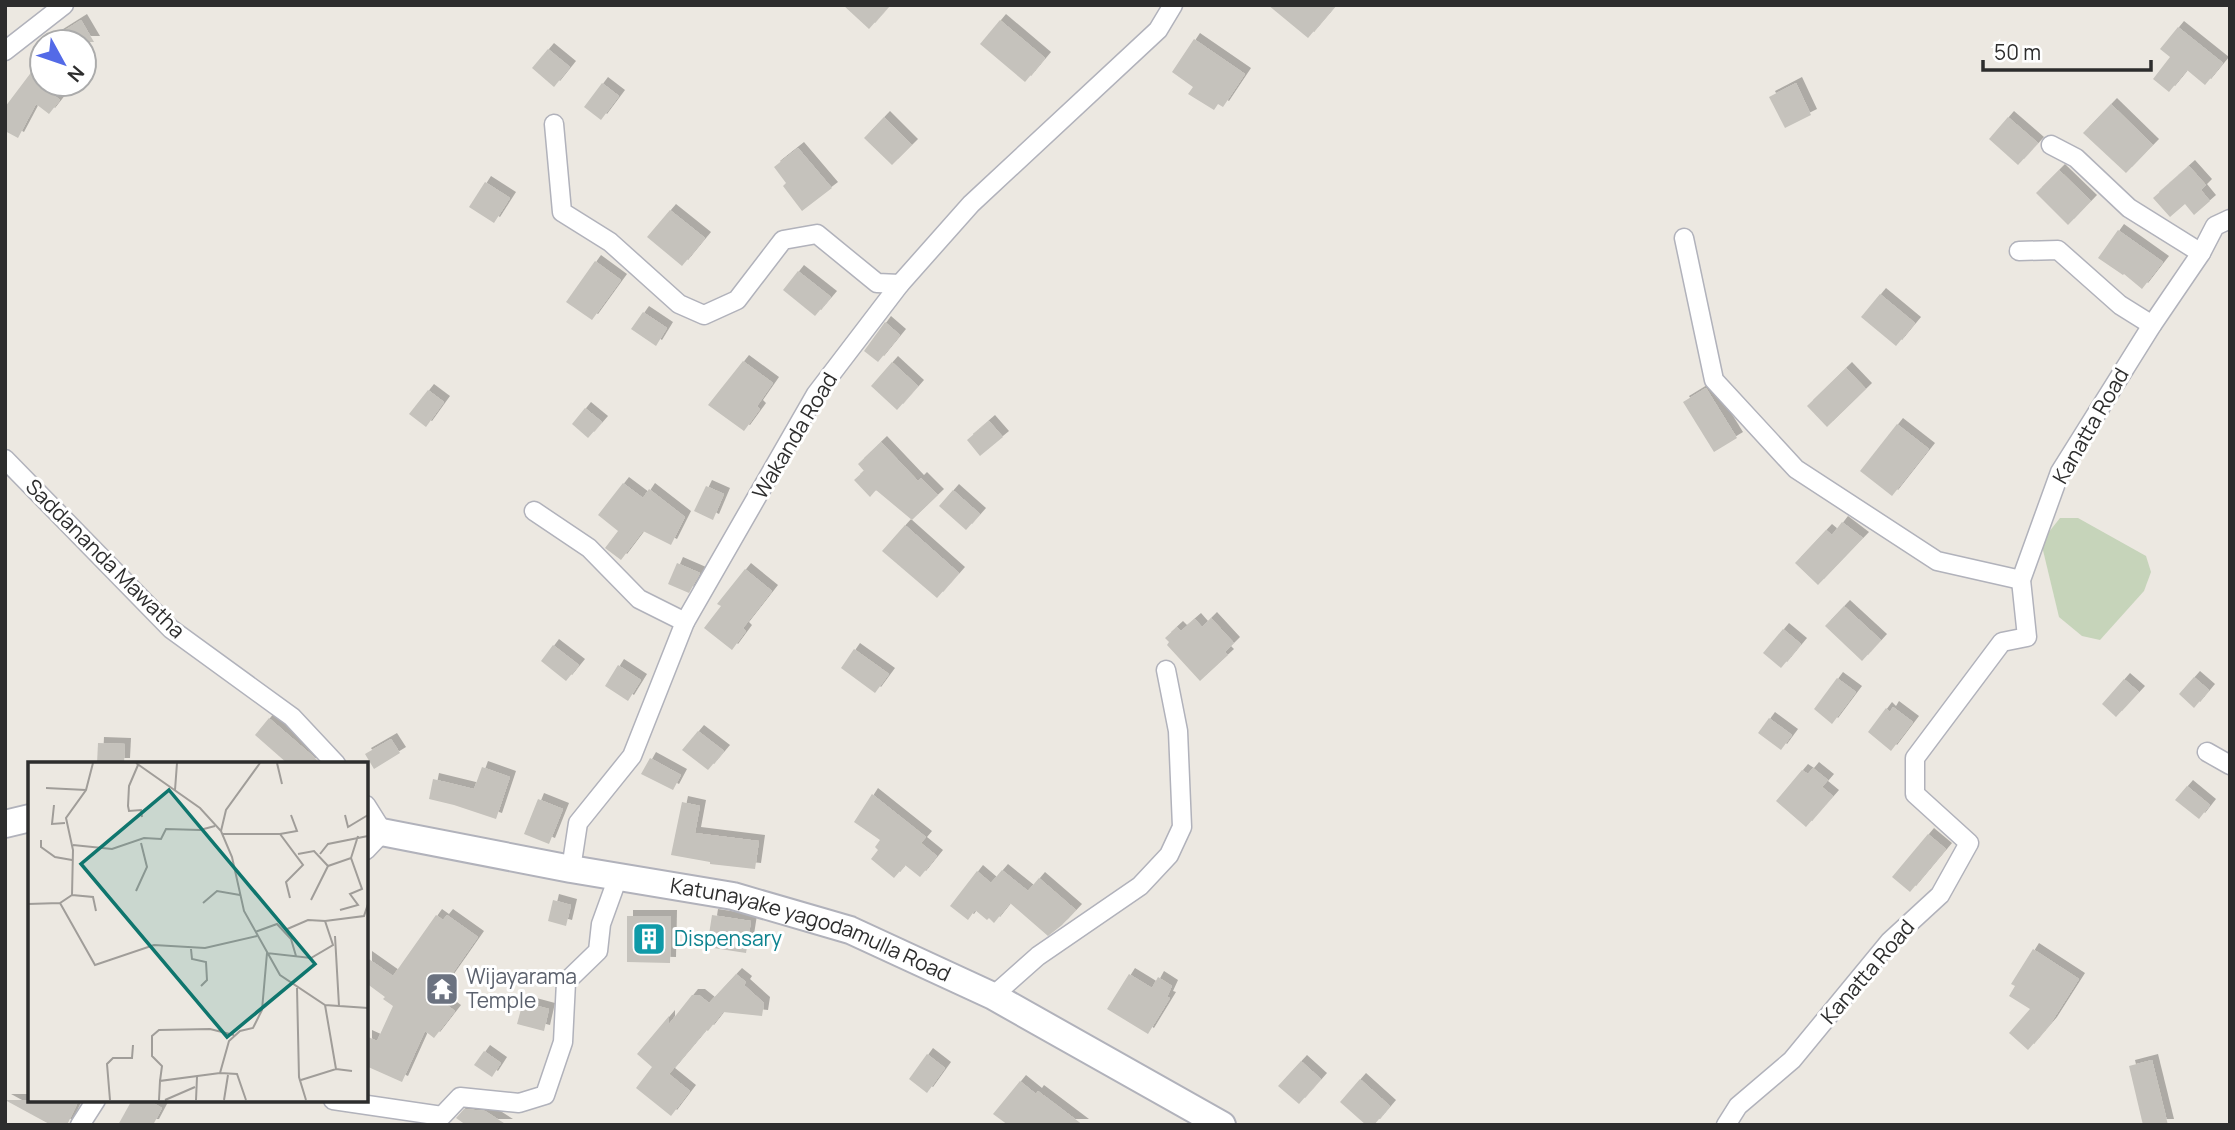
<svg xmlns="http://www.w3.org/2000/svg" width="2235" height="1130" viewBox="0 0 2235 1130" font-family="Manrope,sans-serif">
	<defs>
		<filter id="shadow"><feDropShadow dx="6" dy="-6" stdDeviation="0" flood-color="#0004"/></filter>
	</defs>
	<rect width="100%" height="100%" fill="#ece8e1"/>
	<polygon fill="#c6d4ba" points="2060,518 2078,518 2146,556 2151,572 2144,591 2100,640 2082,636 2059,617 2041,542"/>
	<g fill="#c5c2bc" filter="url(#shadow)">
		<polygon points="843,5 890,5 869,29"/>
		<polygon points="1268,5 1336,5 1308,38"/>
		<polygon points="81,20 94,42 46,42"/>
		<polygon points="1000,20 1045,58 1025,82 980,44"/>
		<polygon points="2178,27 2223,63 2205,85 2187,70 2169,92 2153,79 2170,57 2160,49"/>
		<polygon points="1194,39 1245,74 1223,107 1218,104 1214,110 1188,94 1193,87 1172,72"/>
		<polygon points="548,49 570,67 554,87 532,68"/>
		<polygon points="42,58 42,86 60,100 49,114 36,104 18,138 5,131 5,107"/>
		<polygon points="602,83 619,96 601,120 584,107"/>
		<polygon points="1796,83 1811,115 1785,128 1769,97"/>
		<polygon points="2111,104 2153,145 2126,173 2083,133"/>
		<polygon points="884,117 912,145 892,165 864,138"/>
		<polygon points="2008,117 2038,143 2018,165 1989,139"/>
		<polygon points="798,148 832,188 802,211 783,186 786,183 774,167"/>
		<polygon points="2189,166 2206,185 2201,190 2210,201 2194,215 2185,204 2170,217 2153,198"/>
		<polygon points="2059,170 2091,201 2068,225 2036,193"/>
		<polygon points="485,182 510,198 494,223 469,207"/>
		<polygon points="670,210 705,238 682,266 647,237"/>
		<polygon points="2118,230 2163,262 2142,289 2124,274 2123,275 2098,258"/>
		<polygon points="595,261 621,280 592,320 566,302"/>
		<polygon points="798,271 831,297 815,316 783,290"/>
		<polygon points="1880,294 1915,323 1896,346 1861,317"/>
		<polygon points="643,312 667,328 656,346 631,329"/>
		<polygon points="885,322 900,335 878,362 864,351"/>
		<polygon points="743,361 773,383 757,406 760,409 744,431 708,405"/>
		<polygon points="892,362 918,386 897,410 871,386"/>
		<polygon points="1846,368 1866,389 1827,427 1807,406"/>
		<polygon points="1706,388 1737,438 1714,452 1683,402"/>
		<polygon points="428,390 444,402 426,427 409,414"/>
		<polygon points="585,408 602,422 588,438 572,424"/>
		<polygon points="989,421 1003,437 980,456 967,440"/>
		<polygon points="1897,424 1929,449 1892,496 1860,471"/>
		<polygon points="881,442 918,481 921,478 938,495 912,520 876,490 870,497 854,480 864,471 858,464"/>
		<polygon points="623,483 643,498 649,489 685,517 671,545 643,531 621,560 605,548 618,531 598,515"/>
		<polygon points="706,486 724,494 713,520 694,511"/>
		<polygon points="953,490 980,514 966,530 939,506"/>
		<polygon points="1842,522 1863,538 1818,585 1795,563 1826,530 1832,535"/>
		<polygon points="905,525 959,573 937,598 882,551"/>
		<polygon points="677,563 700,573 689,593 668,584"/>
		<polygon points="745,569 772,591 743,628 746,631 732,650 704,628 721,606 717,604"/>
		<polygon points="1844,606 1881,640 1862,661 1825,626"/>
		<polygon points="1211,618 1234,643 1225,652 1228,655 1200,681 1167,645 1169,642 1165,638 1177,627 1181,631 1195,619 1202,627"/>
		<polygon points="1783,629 1801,644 1781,668 1763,653"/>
		<polygon points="553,645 579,665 566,681 541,661"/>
		<polygon points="854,649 889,674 875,693 841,668"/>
		<polygon points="618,665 641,680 628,701 605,686"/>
		<polygon points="2194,677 2209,690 2194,708 2179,694"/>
		<polygon points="1837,678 1856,692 1832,724 1814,709"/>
		<polygon points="2124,679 2139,692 2116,717 2102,704"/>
		<polygon points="1893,707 1913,722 1891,751 1868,732 1886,708 1890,712"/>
		<polygon points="269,718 314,757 321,764 288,764 255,735"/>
		<polygon points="1769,718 1792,735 1781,750 1758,733"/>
		<polygon points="698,731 724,751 708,770 682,750"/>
		<polygon points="391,739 400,753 374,769 365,754"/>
		<polygon points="98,743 125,744 124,764 97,764"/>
		<polygon points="650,758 681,775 673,790 641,774"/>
		<polygon points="482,767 510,777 496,819 454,805 429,799 433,779 474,789"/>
		<polygon points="1813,768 1828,780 1822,787 1833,796 1806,827 1776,801 1802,770 1808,774"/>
		<polygon points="2187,786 2210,805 2199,819 2175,800"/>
		<polygon points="872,794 926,837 921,843 937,856 920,877 905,865 894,878 871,859 878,850 875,847 880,840 854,822"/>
		<polygon points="538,799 563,809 549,844 524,834"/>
		<polygon points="682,802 700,806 695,833 759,841 755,869 710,864 710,862 671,855"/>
		<polygon points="1928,834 1946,849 1910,892 1892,877"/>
		<polygon points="1002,870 1028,891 1039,878 1076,910 1062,925 1048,936 1010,903 994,923 989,918 987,920 975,910 968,920 950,906 977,871 991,883"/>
		<polygon points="553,900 571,905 566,926 548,921"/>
		<polygon points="436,915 443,920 447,915 478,937 436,997 455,1011 434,1038 425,1031 402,1082 366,1066 366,1036 377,1041 393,1006 383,999 385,997 366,983 366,957 393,976"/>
		<polygon points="712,915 751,921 746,953 707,947"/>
		<polygon points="627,916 671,916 670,963 627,962"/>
		<polygon points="2033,949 2079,979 2051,1023 2028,1050 2009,1033 2030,1009 2009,996 2015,986 2011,984"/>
		<polygon points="736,974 746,982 744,985 764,1003 762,1016 723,1012 708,1031 706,1030 669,1074 690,1091 671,1116 636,1088 652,1067 637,1054 669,1016 669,1024 692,995 699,995 709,1003"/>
		<polygon points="1129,974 1152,988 1158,977 1172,986 1167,997 1170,998 1148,1034 1107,1009"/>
		<polygon points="523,1002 549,1009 544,1031 517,1024"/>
		<polygon points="484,1051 501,1063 492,1077 474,1065"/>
		<polygon points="927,1054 945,1068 927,1093 909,1079"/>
		<polygon points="2152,1060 2168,1125 2143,1125 2129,1066"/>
		<polygon points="1301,1061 1321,1079 1299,1104 1278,1086"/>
		<polygon points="1360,1079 1390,1106 1374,1125 1366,1125 1340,1102"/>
		<polygon points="1020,1081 1036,1094 1038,1091 1083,1125 1008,1125 993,1114"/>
		<polygon points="5,1100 79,1100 67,1125 51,1125"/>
		<polygon points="132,1100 148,1100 162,1108 153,1125 118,1125"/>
		<polygon points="464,1109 485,1111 507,1125 466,1125 456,1118"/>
	</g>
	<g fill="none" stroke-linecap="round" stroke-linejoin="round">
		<defs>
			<g id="minor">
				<polyline points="5,51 64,5"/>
				<polyline points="554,124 562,212 610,242 679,304 704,315 737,300 783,240 817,234 877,283 900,284"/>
				<polyline points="2051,145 2076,158 2129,208 2201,253"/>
				<polyline points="1684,238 1714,380 1796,469 1937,561 2021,580"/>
				<polyline points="2019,251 2058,250 2120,305 2152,325"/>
				<polyline points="5,459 171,629 292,717 336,764"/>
				<polyline points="534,511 589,548 639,599 685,622"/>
				<polyline points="2207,752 2230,765"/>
				<polyline points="366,805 383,832 366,850"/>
				<polyline points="571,869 578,823 632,756 685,622 816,394 900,284 971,204 1158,30 1173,5"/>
				<polyline points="993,996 1038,956 1140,886 1169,855 1182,827 1178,731 1166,670"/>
				<polyline points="333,1100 442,1116 460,1097 519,1103 545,1095 563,1042 566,982 598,951 601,924 618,877"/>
				<polyline points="80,1125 96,1100"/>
				<polyline points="1726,1125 1738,1106 1792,1060 1890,941 1940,895 1969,843 1915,794 1915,758 2002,642 2027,637 2021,580 2060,472 2152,325 2201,253 2215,226 2230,219"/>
			</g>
			<g id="secondary">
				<polyline points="5,824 30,818"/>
				<path id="s1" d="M366 829 571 869 733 896 850 930 993 996 1222 1125"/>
			</g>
		</defs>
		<use href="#minor" stroke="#b1b2bb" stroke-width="21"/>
		<use href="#secondary" stroke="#b1b2bb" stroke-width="30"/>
		<use href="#minor" stroke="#fff" stroke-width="18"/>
		<use href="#secondary" stroke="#fff" stroke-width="26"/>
	</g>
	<defs>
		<symbol id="building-square" viewBox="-11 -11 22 22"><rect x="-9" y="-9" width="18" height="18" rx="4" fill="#0f9aa8" stroke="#fff"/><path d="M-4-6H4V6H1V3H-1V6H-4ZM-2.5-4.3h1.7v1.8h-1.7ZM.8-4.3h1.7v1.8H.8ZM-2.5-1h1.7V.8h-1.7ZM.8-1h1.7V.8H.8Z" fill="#fff"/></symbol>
		<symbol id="temple-square" viewBox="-11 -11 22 22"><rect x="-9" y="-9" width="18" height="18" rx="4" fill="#6b7280" stroke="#fff"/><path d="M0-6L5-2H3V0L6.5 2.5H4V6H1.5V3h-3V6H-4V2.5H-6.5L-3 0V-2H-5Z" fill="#fff"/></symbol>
	</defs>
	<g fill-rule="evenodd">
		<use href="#building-square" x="630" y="920" width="38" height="38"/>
		<use href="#temple-square" x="423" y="970" width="38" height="38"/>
	</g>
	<g text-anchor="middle" stroke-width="6" stroke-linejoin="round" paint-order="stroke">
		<g font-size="21" fill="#2d2d2d" stroke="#fff">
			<text transform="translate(2091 426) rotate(-60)" y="7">Kanatta Road</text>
			<text transform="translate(795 436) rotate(-59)" y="7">Wakanda Road</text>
			<text transform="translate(105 559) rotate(45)" y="7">Saddananda Mawatha</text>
			<text dy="7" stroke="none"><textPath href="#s1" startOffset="457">Katunayake yagodamulla Road</textPath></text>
			<text transform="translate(1868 972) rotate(-49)" y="7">Kanatta Road</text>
		</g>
		<g font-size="21" fill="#0d838f" stroke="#fff" text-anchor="start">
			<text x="674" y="946">Dispensary</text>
		</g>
		<g font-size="21" fill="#5b616d" stroke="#fff" text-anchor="start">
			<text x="466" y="984">Wijayarama<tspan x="466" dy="24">Temple</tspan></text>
		</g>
	</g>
	<g transform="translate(28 762)">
		<rect width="340" height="340" fill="#ece8e1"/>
		<path fill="none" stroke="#a09d99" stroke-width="2" d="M108 1 172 46 193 69 204 95 216 149 252 213 297 243 340 246M249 1 254 22M110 3 101 24 100 44 101 49 113 48 114 55M18 26 58 28M147 28 149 1M26 43 24 62 37 61M317 53 320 65 340 53M193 69 198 48 232 1M195 72H252L275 103 258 120 262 136M252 72 269 69 263 53M13 78V85L27 95 44 98M45 83 84 87 116 76 133 77 138 67 172 68 187 64M270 92 286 89 300 104 323 96 334 127 322 132 330 143 312 148M292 92 300 82 340 74M323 96 330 74M108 129 119 105 113 81M44 133 65 135 68 149M283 138 300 104M32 141 67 203 126 183 177 186 229 174M175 141 189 129 212 133M0 142 32 141 44 133 45 88 38 56 58 28 65 1M297 159 336 154 340 142M227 170 249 162 263 177 268 194M307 174 311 244M163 187 164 197 178 200 179 218 173 224M269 226 271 315 278 338M297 243 308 307M192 311 201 279 212 269 225 266 234 248 239 191 283 196 305 183 297 159 280 158 257 168M273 318 308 307 324 309M132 319 134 304 124 294V274L131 268 182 267 206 273M82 338 79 302 85 296H104L105 283M131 338 132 319 192 311 209 312 218 338M137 338 167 325M168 338 169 315M196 338 200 313"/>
		<path fill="#0f766e" fill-opacity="0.15" stroke="#0f766e" stroke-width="3.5" d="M141 28 287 202 199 275 53 102Z"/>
		<rect width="340" height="340" fill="none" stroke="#2d2d2d" stroke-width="3.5"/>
	</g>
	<rect width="2235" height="1130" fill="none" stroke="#2d2d2d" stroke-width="14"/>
	<g transform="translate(63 63) rotate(130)"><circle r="33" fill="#ffffff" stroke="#ababab" stroke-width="2"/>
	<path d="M0-5L12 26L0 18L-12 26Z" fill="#536ae7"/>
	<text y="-10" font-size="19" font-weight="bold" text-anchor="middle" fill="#2d2d2d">N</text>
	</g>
	<path d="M1983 60v10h168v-10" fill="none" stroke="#2d2d2d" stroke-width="3.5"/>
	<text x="1994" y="60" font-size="21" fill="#2d2d2d" stroke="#ffffff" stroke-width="5" paint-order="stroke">50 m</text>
</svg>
